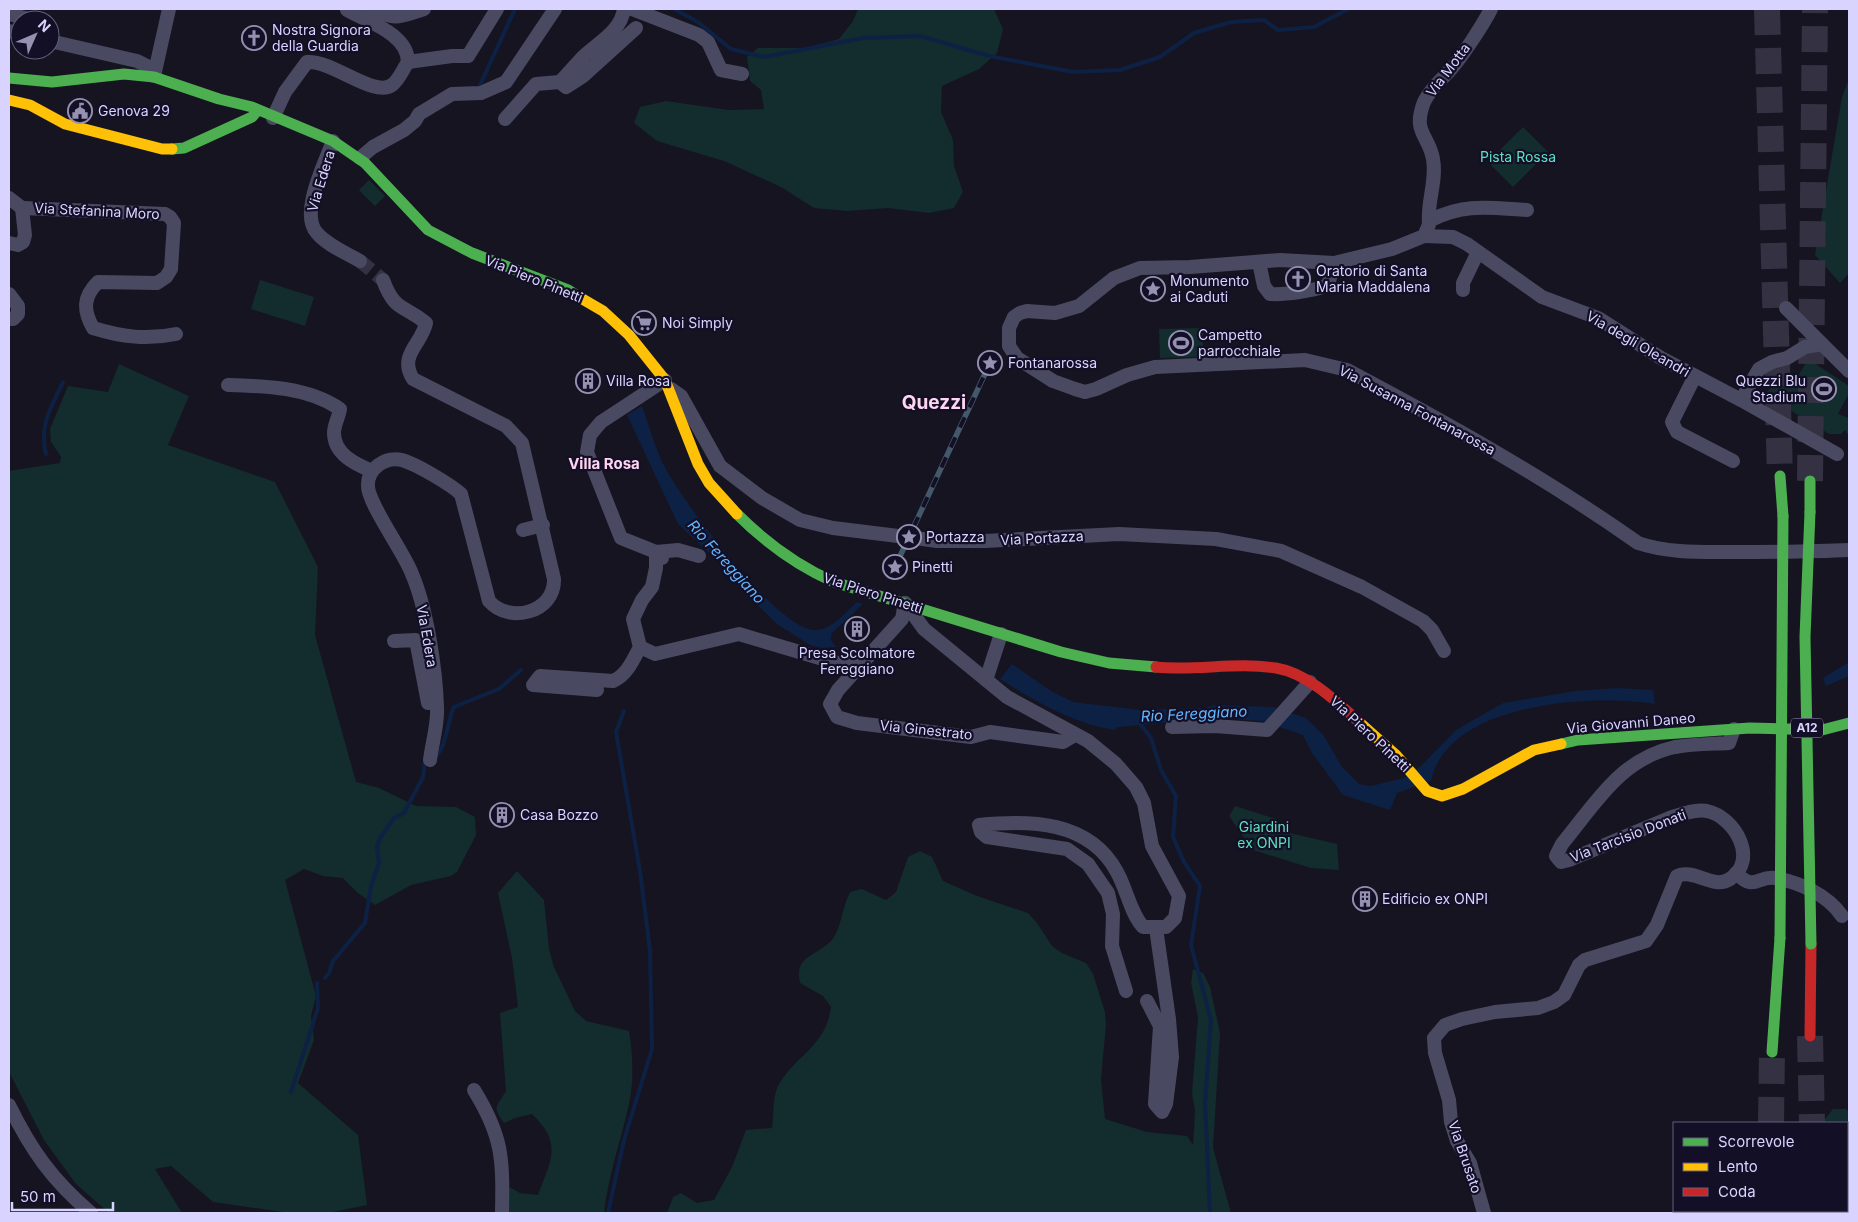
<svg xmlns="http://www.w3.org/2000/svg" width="1858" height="1222" viewBox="0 0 1858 1222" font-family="Inter,sans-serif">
	<rect width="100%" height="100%" fill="#161421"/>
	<g fill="#132c2d">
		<polygon points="858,9 994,9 1003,29 997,53 979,69 942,86 941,112 953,140 954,166 963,192 954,208 929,213 888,208 847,211 814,208 781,187 724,161 657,141 634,123 640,107 666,101 729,110 764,109 761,90 750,81 747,57 758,48 804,48 839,39 853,21"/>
		<polygon points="1849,79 1849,273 1840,283 1815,255 1842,97"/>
		<polygon points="1523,127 1548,152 1513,187 1488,162"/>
		<polygon points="369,180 385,196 375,206 359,190"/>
		<polygon points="260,280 314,297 305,326 251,309"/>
		<polygon points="1203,328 1203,357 1160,358 1159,329"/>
		<path d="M1808 359 1849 386V393L1838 414 1849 418V436L1845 430 1841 434H1829L1790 410 1787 413 1762 400C1770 387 1777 377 1794 377L1790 383 1793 385Z"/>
		<polygon points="119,364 189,396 168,445 275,482 318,567 315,635 356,782 379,788 416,806 456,807 475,817 476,835 457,872 451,876 411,885 375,905 358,893 343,878 323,876 304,869 285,880 316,996 311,1016 314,1040 298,1083 358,1135 367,1205 328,1213 290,1213 213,1202 171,1166 155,1169 182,1213 109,1213 76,1184 44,1140 9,1072 9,471 60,463 61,457 51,442 50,429 68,386 108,392"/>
		<polygon points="1235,806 1276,819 1285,832 1337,844 1339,870 1311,868 1253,850 1229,816"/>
		<path d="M920 851 932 857 943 881 977 896 1028 913 1037 923 1052 946 1062 953 1086 963 1093 974 1105 1012 1106 1025 1101 1079 1105 1119 1147 1132 1187 1136 1193 1145 1195 1111 1192 1094 1198 1017 1191 983 1193 969 1203 973 1210 987 1220 1033 1213 1148 1231 1213H667L673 1197 681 1193 697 1203 714 1200 732 1167 746 1130 772 1128C774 1115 772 1099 778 1086 795 1055 826 1047 831 1007L823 996 800 983C794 955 816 957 832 940 842 927 842 907 850 892L862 889 886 900 896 892 908 857Z"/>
		<path d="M517 871 544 900 549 949 554 967 575 1011 586 1021 629 1031C633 1055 634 1081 629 1104 621 1141 608 1176 604 1213H507L506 1185 520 1193 538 1195C551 1159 563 1144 532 1114L515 1118 504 1123C492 1106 496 1108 506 1091L500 1013 518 1007 512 958 498 893Z"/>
		<polygon points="1833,1109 1846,1109 1849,1112 1849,1213 1847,1210 1847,1123 1822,1123"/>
	</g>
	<g fill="#0d2144">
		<path d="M642 406C650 428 656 453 668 473 688 507 775 627 814 630 831 631 846 612 857 602L863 604 831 634V640L836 647 822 648 810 645 777 624 740 588 717 560 678 524 627 415Z"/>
		<polygon points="1849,662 1849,676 1826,686 1823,678"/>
		<path d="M1012 664 1051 691 1073 702 1140 710 1204 708 1216 705 1273 707 1306 718 1324 736 1342 767 1359 784 1371 786 1404 778 1420 767 1456 730 1503 703 1575 691 1618 688 1653 690 1655 704C1592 694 1447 702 1431 781L1397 793 1390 810 1343 795 1312 753 1303 735 1262 721 1217 718 1118 727 1114 730C1072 723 1036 702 1000 679Z"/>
	</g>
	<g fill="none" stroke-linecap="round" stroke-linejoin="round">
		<g stroke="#0d2144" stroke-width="4">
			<polyline points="674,9 698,22 731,49 764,57 863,38 920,36 989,56 1073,72 1120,70 1160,57 1194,33 1231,22 1264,20 1278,30 1314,27 1348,9"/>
			<polyline points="480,85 515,9"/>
			<path d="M46 454C39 424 51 408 63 382"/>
			<polyline points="1138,721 1151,738 1161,770 1176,796 1173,837 1184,862 1200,886 1191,945 1211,1020 1205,1103 1210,1213"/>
			<path d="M435 757C447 747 447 721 454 707L499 689 521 670"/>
			<polyline points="325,978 329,973 333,961 365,923 371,886 379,863 377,847 380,838 394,818 404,813 423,777 425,761"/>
			<polyline points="291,1092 318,1008 317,983"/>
			<polyline points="608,1213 624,1140 652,1049 650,951 640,871 616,732 624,711"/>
		</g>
		<polyline stroke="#333142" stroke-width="14" stroke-dasharray="14 7" stroke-linecap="butt" points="360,261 383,280"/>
		<g stroke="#333142" stroke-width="26" stroke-dasharray="26 13" stroke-linecap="butt">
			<polyline points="1767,9 1780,476"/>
			<polyline points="1810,481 1815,9"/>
			<polyline points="1810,1036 1812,1123"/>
			<polyline points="1771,1123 1772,1052"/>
			<polyline points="1813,1211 1814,1213"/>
			<polyline points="1770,1213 1770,1211"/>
		</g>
		<g stroke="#4a4962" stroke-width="14">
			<path d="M370 9C396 21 399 17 424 9"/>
			<path d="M624 9C621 31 599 42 584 56 576 64 568 74 560 82L566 87 583 76 636 28"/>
			<polyline points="632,9 699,35 708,42 721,70 742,74"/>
			<polyline points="9,14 33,20"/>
			<polyline points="9,31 20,34"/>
			<polyline points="50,41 137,61 155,70"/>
			<polyline points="408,62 452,56 468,56 497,9"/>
			<polyline points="154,76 169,9"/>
			<path d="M273 118 285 92 307 62C332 60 374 98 392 85 399 80 403 69 408 62 408 34 368 22 347 10L348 9"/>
			<polyline points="505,119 536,84 560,82"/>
			<path d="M333 141C325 163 299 214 317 233 327 245 346 253 360 261"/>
			<polyline points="360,158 373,147 404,130 415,121 419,114 452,94 481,93 506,82 555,9"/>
			<polyline points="9,198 22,208 25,235 23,242 18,245 9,243"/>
			<path d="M22 208 165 214 170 217 174 223 171 269 166 277 157 283 98 282C83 297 83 310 93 328 122 337 147 340 176 334"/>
			<path d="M1527 210C1490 208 1465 203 1431 220L1424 236 1392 249 1334 263 1280 260 1190 267 1140 268 1114 278 1079 306 1055 313 1027 311 1020 313 1014 317 1009 328V346L1017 358 1053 381 1075 389 1085 392 1096 389 1127 375 1155 367 1305 360 1347 370C1447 423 1546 478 1638 543 1667 553 1700 552 1730 552 1770 552 1809 552 1849 550"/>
			<path d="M1429 223C1427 201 1437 181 1433 159 1429 135 1412 133 1424 102 1430 89 1442 79 1451 69 1462 57 1484 23 1491 9"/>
			<polyline points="1424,236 1453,237 1467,244 1542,297 1598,318 1661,358 1741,400 1837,454"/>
			<path d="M1259 262 1264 286 1270 294C1284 295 1315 291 1328 285L1334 263"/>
			<path d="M383 280C395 312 403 304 426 323 422 344 398 355 413 379L506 426 522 443 554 579C555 613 509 624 489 601L461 494C450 484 416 464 402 460 385 456 367 469 368 486 368 504 404 552 412 574 427 609 436 670 437 708 438 725 432 743 430 760"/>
			<polyline points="1463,290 1463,283 1478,252"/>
			<polyline points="9,294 18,306 18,314 13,319 9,319"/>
			<polyline points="1786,308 1849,371"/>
			<polyline points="1695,376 1672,422 1677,432 1733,461"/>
			<path d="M228 385C265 386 308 387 340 409 339 417 334 424 334 433 334 454 355 464 372 471"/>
			<polyline points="671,389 681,396 720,466 762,498 800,520 833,528 898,536"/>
			<polyline points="1741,400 1759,369 1772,362 1787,358 1805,347 1822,344"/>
			<polyline points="523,530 543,525"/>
			<polyline points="915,538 937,541 985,541 1119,534 1216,539 1281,551 1362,587 1423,621 1432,630 1444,651"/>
			<polyline points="656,552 678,550 699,556"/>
			<polyline points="662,558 656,552 621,538 587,452 590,435 601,422 665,380"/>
			<path d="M905 603 924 629 1007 697 1088 741 1116 764 1136 787 1144 803 1152 846 1179 896 1175 918 1166 927H1143C1130 912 1127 890 1117 872 1089 820 1029 820 979 825L981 832 987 837 1067 849 1088 864 1108 893 1113 914 1112 946 1126 991"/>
			<polyline points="905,603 902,619 838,690 830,704 837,717 857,723 971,737 990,732 1063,742 1075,735"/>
			<polyline points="394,641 416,640 428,703"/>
			<polyline points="640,647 655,654 739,634 833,662 860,667"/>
			<polyline points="986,680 1001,634"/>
			<path d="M597 690 533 685 540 676 613 681C627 675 633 660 640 647L633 619 642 600 652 587 656 568V552"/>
			<polyline points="1172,727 1215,726 1267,730 1310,682"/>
			<path d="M1736 873C1755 892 1756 876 1775 878 1799 882 1828 895 1842 916"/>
			<polyline points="1147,1001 1160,1026 1155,1104 1162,1112 1166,1104 1172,1057 1169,1019 1156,928"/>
			<path d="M474 1090C503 1137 503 1159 502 1213"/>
			<path d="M9 1105C31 1150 52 1180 91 1213"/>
			<path d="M1484 1213 1470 1163 1457 1141 1451 1122 1449 1100 1435 1053 1434 1038 1445 1025 1462 1019 1495 1012 1538 1008 1554 1002 1564 995 1579 965 1585 960 1646 941 1657 925 1677 876C1694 868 1713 890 1730 879 1759 860 1735 817 1707 811 1696 809 1683 814 1672 817L1569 860 1561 862 1556 856 1562 844C1596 803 1620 759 1675 747 1692 744 1711 744 1729 743L1734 729"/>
		</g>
		<g stroke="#4caf50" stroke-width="11">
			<polyline points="9,78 52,82 124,74 154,77 219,99 252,107 333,141 365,163 428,230 472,253 568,290 579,297"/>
			<polyline points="172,149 184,148 252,117 257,111"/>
			<polyline points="1780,476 1783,516"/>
			<polyline points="1810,481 1810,512"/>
			<path d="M737 514C765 542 798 566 834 582L1061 652 1109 663 1156 667"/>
			<polyline points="1561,744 1578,740 1750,728 1822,730 1849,723"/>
			<polyline points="1772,1052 1780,938"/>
		</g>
		<g stroke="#ffc107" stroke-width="11">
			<polyline points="9,100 30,105 65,124 162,149 172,149"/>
			<polyline points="579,297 603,311 629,335 665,380 698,464 709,483 737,514"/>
			<polyline points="1359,722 1396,755 1427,791 1442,796 1463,789 1534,750 1561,744"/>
		</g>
		<g stroke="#c62828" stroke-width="11">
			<path d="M1156 667C1196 671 1236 662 1276 668 1307 673 1336 701 1359 722"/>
			<polyline points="1810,1036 1811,944"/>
		</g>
		<defs>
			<polyline id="rail" points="895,567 990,363"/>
		</defs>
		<use href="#rail" stroke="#43596b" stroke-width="5.5"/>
		<use href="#rail" stroke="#130f26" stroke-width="4" stroke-dasharray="11" stroke-linecap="butt"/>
		<polyline stroke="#4a4962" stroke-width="14" points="898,536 915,538"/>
		<g stroke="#4caf50" stroke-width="11">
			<polyline points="1810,512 1805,637 1811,944"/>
			<polyline points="1780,938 1783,516"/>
		</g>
	</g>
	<defs>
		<symbol id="church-ring" viewBox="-11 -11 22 22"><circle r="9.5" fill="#130f26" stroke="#9591b1" stroke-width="1.5"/><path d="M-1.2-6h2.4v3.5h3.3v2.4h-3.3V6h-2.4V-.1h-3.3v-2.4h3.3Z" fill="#9591b1"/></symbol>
		<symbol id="civic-ring" viewBox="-11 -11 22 22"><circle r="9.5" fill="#130f26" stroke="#9591b1" stroke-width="1.5"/><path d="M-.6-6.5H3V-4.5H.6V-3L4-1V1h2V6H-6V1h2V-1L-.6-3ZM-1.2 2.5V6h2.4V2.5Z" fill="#9591b1"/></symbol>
		<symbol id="sight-ring" viewBox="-11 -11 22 22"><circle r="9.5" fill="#130f26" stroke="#9591b1" stroke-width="1.5"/><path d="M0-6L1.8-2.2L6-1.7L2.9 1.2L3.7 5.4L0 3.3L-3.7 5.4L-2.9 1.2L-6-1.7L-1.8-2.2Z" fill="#9591b1"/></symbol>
		<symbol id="supermarket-ring" viewBox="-11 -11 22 22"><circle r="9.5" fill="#130f26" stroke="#9591b1" stroke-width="1.5"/><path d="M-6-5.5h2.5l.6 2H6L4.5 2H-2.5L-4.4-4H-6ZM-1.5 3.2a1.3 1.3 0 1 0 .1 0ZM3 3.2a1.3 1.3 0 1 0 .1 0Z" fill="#9591b1"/></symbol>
		<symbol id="stadium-ring" viewBox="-11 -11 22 22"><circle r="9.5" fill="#130f26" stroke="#9591b1" stroke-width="1.5"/><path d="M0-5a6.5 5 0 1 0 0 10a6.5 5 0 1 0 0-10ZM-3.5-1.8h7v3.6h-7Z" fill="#9591b1"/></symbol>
		<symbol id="building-ring" viewBox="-11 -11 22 22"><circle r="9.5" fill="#130f26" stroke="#9591b1" stroke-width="1.5"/><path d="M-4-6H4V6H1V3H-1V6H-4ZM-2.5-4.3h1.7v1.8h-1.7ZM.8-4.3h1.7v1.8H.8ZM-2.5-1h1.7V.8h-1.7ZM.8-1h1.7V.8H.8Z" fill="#9591b1"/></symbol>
	</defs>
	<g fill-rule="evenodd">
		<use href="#church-ring" x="240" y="24" width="28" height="28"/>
		<use href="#civic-ring" x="66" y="97" width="28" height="28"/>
		<use href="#church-ring" x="1284" y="265" width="28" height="28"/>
		<use href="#sight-ring" x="1139" y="275" width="28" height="28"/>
		<use href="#supermarket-ring" x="630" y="309" width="28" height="28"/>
		<use href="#stadium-ring" x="1167" y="329" width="28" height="28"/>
		<use href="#sight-ring" x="976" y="349" width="28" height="28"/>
		<use href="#building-ring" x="574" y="367" width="28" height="28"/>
		<use href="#stadium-ring" x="1810" y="375" width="28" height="28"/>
		<use href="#sight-ring" x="895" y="523" width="28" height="28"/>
		<use href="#sight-ring" x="881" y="553" width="28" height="28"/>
		<use href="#building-ring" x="843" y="615" width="28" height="28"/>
		<use href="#building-ring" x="488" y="801" width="28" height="28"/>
		<use href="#building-ring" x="1351" y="885" width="28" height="28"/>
	</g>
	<g text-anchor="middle" stroke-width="4.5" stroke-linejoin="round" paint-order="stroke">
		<rect fill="#130f26" stroke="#9e99be" stroke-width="1" x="1791" y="718.5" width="32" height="19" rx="4"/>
		<g font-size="12" font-weight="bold" fill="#d9d4ff">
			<text x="1807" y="732">A12</text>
		</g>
		<g font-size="14" fill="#d9d4ff" stroke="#130f26" text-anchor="start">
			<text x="272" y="35">Nostra Signora<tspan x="272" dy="16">della Guardia</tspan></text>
			<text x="98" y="116">Genova 29</text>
			<text x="1316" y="276">Oratorio di Santa<tspan x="1316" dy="16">Maria Maddalena</tspan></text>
			<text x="1170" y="286">Monumento<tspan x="1170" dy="16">ai Caduti</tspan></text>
			<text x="662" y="328">Noi Simply</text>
			<text x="1198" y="340">Campetto<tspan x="1198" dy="16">parrocchiale</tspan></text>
			<text x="1008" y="368">Fontanarossa</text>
			<text x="606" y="386">Villa Rosa</text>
			<text x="1806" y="386" text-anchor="end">Quezzi Blu<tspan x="1806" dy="16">Stadium</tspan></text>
			<text x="926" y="542">Portazza</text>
			<text x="912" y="572">Pinetti</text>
			<text x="857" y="658" text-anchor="middle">Presa Scolmatore<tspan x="857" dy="16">Fereggiano</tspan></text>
			<text x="520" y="820">Casa Bozzo</text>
			<text x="1382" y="904">Edificio ex ONPI</text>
		</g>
		<g font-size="14" fill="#d9d4ff" stroke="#130f26">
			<text transform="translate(1448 70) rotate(-53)" y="5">Via Motta</text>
			<text transform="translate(321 181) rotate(-73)" y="5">Via Edera</text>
			<text transform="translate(97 211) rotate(3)" y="5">Via Stefanina Moro</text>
			<text transform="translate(534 279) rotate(22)" y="5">Via Piero Pinetti</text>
			<text transform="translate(1638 344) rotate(30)" y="5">Via degli Oleandri</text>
			<text transform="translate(1417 410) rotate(28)" y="5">Via Susanna Fontanarossa</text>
			<text transform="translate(1042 538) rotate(-3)" y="5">Via Portazza</text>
			<text transform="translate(873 593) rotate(18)" y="5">Via Piero Pinetti</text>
			<text transform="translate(427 636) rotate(80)" y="5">Via Edera</text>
			<text transform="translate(1631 723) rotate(-5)" y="5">Via Giovanni Daneo</text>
			<text transform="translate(926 730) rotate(6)" y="5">Via Ginestrato</text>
			<text transform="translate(1370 734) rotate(43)" y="5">Via Piero Pinetti</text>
			<text transform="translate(1628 836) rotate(-21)" y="5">Via Tarcisio Donati</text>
			<text transform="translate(1465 1157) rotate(71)" y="5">Via Brusato</text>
		</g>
		<g font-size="14" fill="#5fe0c0" stroke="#130f26">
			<text x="1518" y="162">Pista Rossa</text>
			<text x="1264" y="832">Giardini<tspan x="1264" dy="16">ex ONPI</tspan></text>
		</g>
		<g font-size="15" font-weight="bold" fill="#ffd6f0" stroke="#130f26">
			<text x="604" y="469">Villa Rosa</text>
		</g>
		<g font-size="15" font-style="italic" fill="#62b6ff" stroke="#130f26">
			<text transform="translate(726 562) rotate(48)" y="5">Rio Fereggiano</text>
			<text transform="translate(1194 714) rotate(-3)" y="5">Rio Fereggiano</text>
		</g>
		<g font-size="19" font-weight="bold" fill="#ffd6f0" stroke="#130f26">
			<text x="934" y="409">Quezzi</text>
		</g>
	</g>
	<rect width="1858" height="1222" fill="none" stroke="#d9d4ff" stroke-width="20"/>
	<rect x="1673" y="1122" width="175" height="90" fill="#130f26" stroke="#625e7d"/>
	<rect x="1683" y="1138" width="25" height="8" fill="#4caf50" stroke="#625e7d"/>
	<text x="1718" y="1147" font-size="15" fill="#d9d4ff">Scorrevole</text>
	<rect x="1683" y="1163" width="25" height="8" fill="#ffc107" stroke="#625e7d"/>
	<text x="1718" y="1172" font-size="15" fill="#d9d4ff">Lento</text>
	<rect x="1683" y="1188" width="25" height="8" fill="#c62828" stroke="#625e7d"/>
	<text x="1718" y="1197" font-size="15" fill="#d9d4ff">Coda</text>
	<g transform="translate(35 35) rotate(45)"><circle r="24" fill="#130f26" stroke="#625e7d"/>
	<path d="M0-4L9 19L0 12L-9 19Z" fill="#9591b1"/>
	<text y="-8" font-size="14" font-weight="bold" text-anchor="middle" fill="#d9d4ff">N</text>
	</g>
	<path d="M12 1202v8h101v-8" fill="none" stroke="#d9d4ff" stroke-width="2.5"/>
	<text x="20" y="1202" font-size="15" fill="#d9d4ff" stroke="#130f26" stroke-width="4" paint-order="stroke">50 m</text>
</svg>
